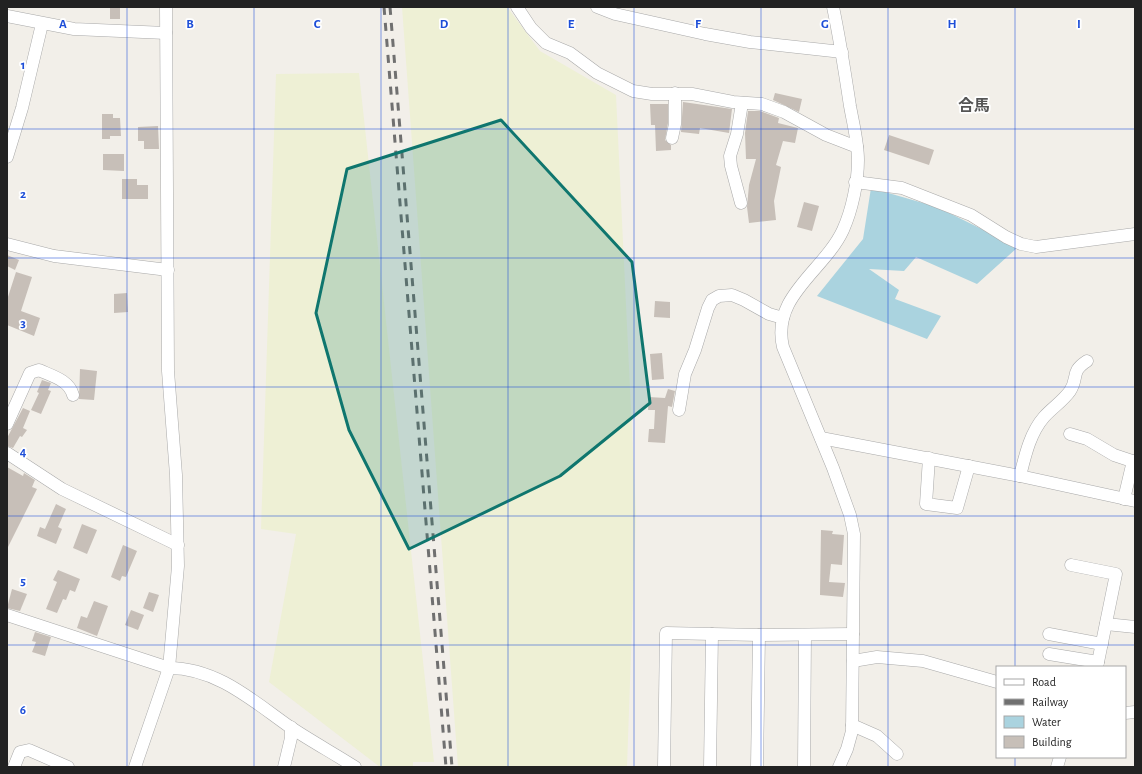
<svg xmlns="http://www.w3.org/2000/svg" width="1142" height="774" viewBox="0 0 1142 774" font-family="'Alegreya Sans','Noto Sans JP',sans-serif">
	<rect width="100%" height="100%" fill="#f2efe9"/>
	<g fill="#eef0d5">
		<polygon points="402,7 507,7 540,51 616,95 636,514 627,767 458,767"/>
		<polygon points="359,73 434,762 413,762 413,767 380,767 269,682 296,534 261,529 276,74"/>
	</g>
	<polygon fill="#aad3df" points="871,188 937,207 1018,247 977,284 916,257 904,271 869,269 899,290 895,299 941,316 927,339 817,296 863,239"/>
	<g fill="#c7bfb8">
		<rect x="110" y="7" width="10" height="12"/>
		<polygon points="775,93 802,99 799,112 773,100"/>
		<polygon points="683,102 732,109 729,133 700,128 699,134 681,132"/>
		<polygon points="650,104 668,104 668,123 665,140 671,145 671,150 656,151 655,125 651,125"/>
		<polygon points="748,111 760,111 779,118 778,123 798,128 795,143 783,141 776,165 781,167 774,201 776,220 749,223 747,207 749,185 756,159 746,159 745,133"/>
		<polygon points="102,114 113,114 113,118 120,118 121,136 110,136 110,139 102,139"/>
		<polygon points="158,126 159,149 144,149 144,141 138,141 138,127"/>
		<polygon points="889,135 934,150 929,165 884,150"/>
		<polygon points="103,154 124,154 124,171 103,170"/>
		<polygon points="122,179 137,179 137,185 148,185 148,199 122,199"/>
		<polygon points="804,202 819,206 812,231 797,227"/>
		<polygon points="7,255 19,260 15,270 7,266"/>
		<polygon points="16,272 32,277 21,311 40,318 34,336 7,325 7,300"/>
		<polygon points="127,293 128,312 114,313 114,294"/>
		<polygon points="655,301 670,302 670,318 654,317"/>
		<polygon points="662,353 664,379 652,380 650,354"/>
		<polygon points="80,369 97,371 94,400 79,399"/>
		<polygon points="42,380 51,383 48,390 51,391 41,414 31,410 39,393 37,392"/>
		<polygon points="668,389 675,391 672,407 668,406 665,443 648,442 649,429 654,429 655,410 648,410 649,397 665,398"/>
		<polygon points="23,408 30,411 23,428 27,430 22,437 20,436 13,448 7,446 7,438"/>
		<polygon points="7,467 23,476 24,473 35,480 32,487 37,489 7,549"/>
		<polygon points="56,504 66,509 58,527 62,529 56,544 37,536 40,527 45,529"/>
		<polygon points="82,524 97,530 87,554 73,548"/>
		<polygon points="821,530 833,531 832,534 844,535 842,565 831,564 829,582 845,583 843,597 820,595"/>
		<polygon points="123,545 137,551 126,577 122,576 120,581 111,577"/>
		<polygon points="58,570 80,579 75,592 70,590 66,600 63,599 57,613 46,609 57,582 53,580"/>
		<polygon points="12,589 27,594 20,611 7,608"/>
		<polygon points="149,592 159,595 153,612 143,608"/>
		<polygon points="94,601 108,606 97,636 77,628 81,616 87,618"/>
		<polygon points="131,610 144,615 138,630 125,625"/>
		<polygon points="35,632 51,637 45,656 32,652 36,642 32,641"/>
	</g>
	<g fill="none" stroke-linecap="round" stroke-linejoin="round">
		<defs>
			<g id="minor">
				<polyline points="517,7 531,28 546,43 570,53 597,73 633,91 652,94 692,94 733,102 762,104 784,112 826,135 857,147"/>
				<polyline points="597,7 615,14 705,34 750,42 842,52"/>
				<path d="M833 7C840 40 845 73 850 106 853 123 858 142 858 160 858 182 852 210 843 230 824 271 771 296 783 347L833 468 850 515 854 534 852 731 847 749 839 767"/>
				<polyline points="7,16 74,29 166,33"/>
				<polyline points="672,138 675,124 675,93"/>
				<polyline points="7,157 22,108 42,24"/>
				<polyline points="855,182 902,188 971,215 1006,237 1021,244 1036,247 1135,234"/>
				<polyline points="741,203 731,166 730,156 737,134 742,103"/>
				<polyline points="7,244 54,256 168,270"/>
				<polyline points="679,410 685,374 695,350 708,308 712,300 719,296 732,295 744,300 769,314 783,318"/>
				<path d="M7 424 30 373 39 370C52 376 69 380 73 395"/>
				<polyline points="1070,434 1087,439 1114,455 1135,462"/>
				<polyline points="821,438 1020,476 1135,501"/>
				<polyline points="7,453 62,489 178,545"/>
				<polyline points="929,458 926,504 957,508 969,466"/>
				<path d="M1020 476C1025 456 1030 433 1044 417 1052 408 1063 401 1070 391 1079 377 1070 372 1087 361"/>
				<polyline points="1124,499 1133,461"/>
				<polyline points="1071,565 1116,574 1097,667"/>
				<path d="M7 615 169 668C217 668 253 701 290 727 311 741 333 753 355 767"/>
				<polyline points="1106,624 1135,627"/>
				<polyline points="1049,634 1102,644"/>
				<polyline points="1049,654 1098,662"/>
				<polyline points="853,661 877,657 923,661 997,682"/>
				<polyline points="1125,713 1135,712"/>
				<polyline points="852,725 877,736 897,754"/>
				<polyline points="14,767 20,752 29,750 68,767"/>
				<polyline points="135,767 169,668 178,566 176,475 168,371 166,7"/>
				<polyline points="284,767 291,738 291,727"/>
				<polyline points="664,767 666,633 759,635 853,634"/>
				<polyline points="710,767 712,634"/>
				<polyline points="757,767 759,635"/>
				<polyline points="804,767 805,635"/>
				<polyline points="1057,767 1060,757"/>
			</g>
		</defs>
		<use href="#minor" stroke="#a9a9a9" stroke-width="13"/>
		<use href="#minor" stroke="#fff" stroke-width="12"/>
		<g stroke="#707070" stroke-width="3" stroke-dasharray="8 8" stroke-linecap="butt">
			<polyline points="384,7 446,767"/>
			<polyline points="390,7 452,767"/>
		</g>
	</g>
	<path fill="#0f766e" fill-opacity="0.2" stroke="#0f766e" stroke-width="3" stroke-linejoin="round" d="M501 120 632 262 650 403 560 476 409 549 349 430 316 313 347 169Z"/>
	<path fill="none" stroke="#1d4ed8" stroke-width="1" stroke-opacity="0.55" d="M127 7V767M254 7V767M381 7V767M508 7V767M634 7V767M761 7V767M888 7V767M1015 7V667M7 129H1135M7 258H1135M7 387H1135M7 516H1135M7 645H1135M1015 757V767"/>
	<g text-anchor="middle" stroke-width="3.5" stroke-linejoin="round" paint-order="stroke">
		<g font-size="16" font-weight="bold" fill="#555" stroke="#fff">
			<text x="974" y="111">合馬</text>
		</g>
	</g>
	<g font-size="13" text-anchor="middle" font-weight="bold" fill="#1d4ed8" stroke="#fff" stroke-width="3.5" stroke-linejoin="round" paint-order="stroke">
		<text x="63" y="28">A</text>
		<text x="190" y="28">B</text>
		<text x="317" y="28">C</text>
		<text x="444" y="28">D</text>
		<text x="571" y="28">E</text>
		<text x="698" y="28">F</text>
		<text x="825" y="28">G</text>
		<text x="952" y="28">H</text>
		<text x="1079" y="28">I</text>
		<text x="23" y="69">1</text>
		<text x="23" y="198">2</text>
		<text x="23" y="327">3</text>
		<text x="23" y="456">4</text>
		<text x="23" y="585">5</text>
		<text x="23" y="714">6</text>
	</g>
	<rect width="1142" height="774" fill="none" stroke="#222222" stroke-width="16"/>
	<rect x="996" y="666" width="130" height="92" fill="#ffffff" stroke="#a7a7a7"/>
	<rect x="1004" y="679" width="20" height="6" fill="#ffffff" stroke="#a7a7a7"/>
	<text x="1032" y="686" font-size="12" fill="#222222">Road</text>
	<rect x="1004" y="699" width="20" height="6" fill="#707070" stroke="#a7a7a7"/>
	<text x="1032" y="706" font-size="12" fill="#222222">Railway</text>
	<rect x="1004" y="716" width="20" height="12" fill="#aad3df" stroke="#a7a7a7"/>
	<text x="1032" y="726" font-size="12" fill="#222222">Water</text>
	<rect x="1004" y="736" width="20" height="12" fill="#c7bfb8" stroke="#a7a7a7"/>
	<text x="1032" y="746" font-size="12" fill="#222222">Building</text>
</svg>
